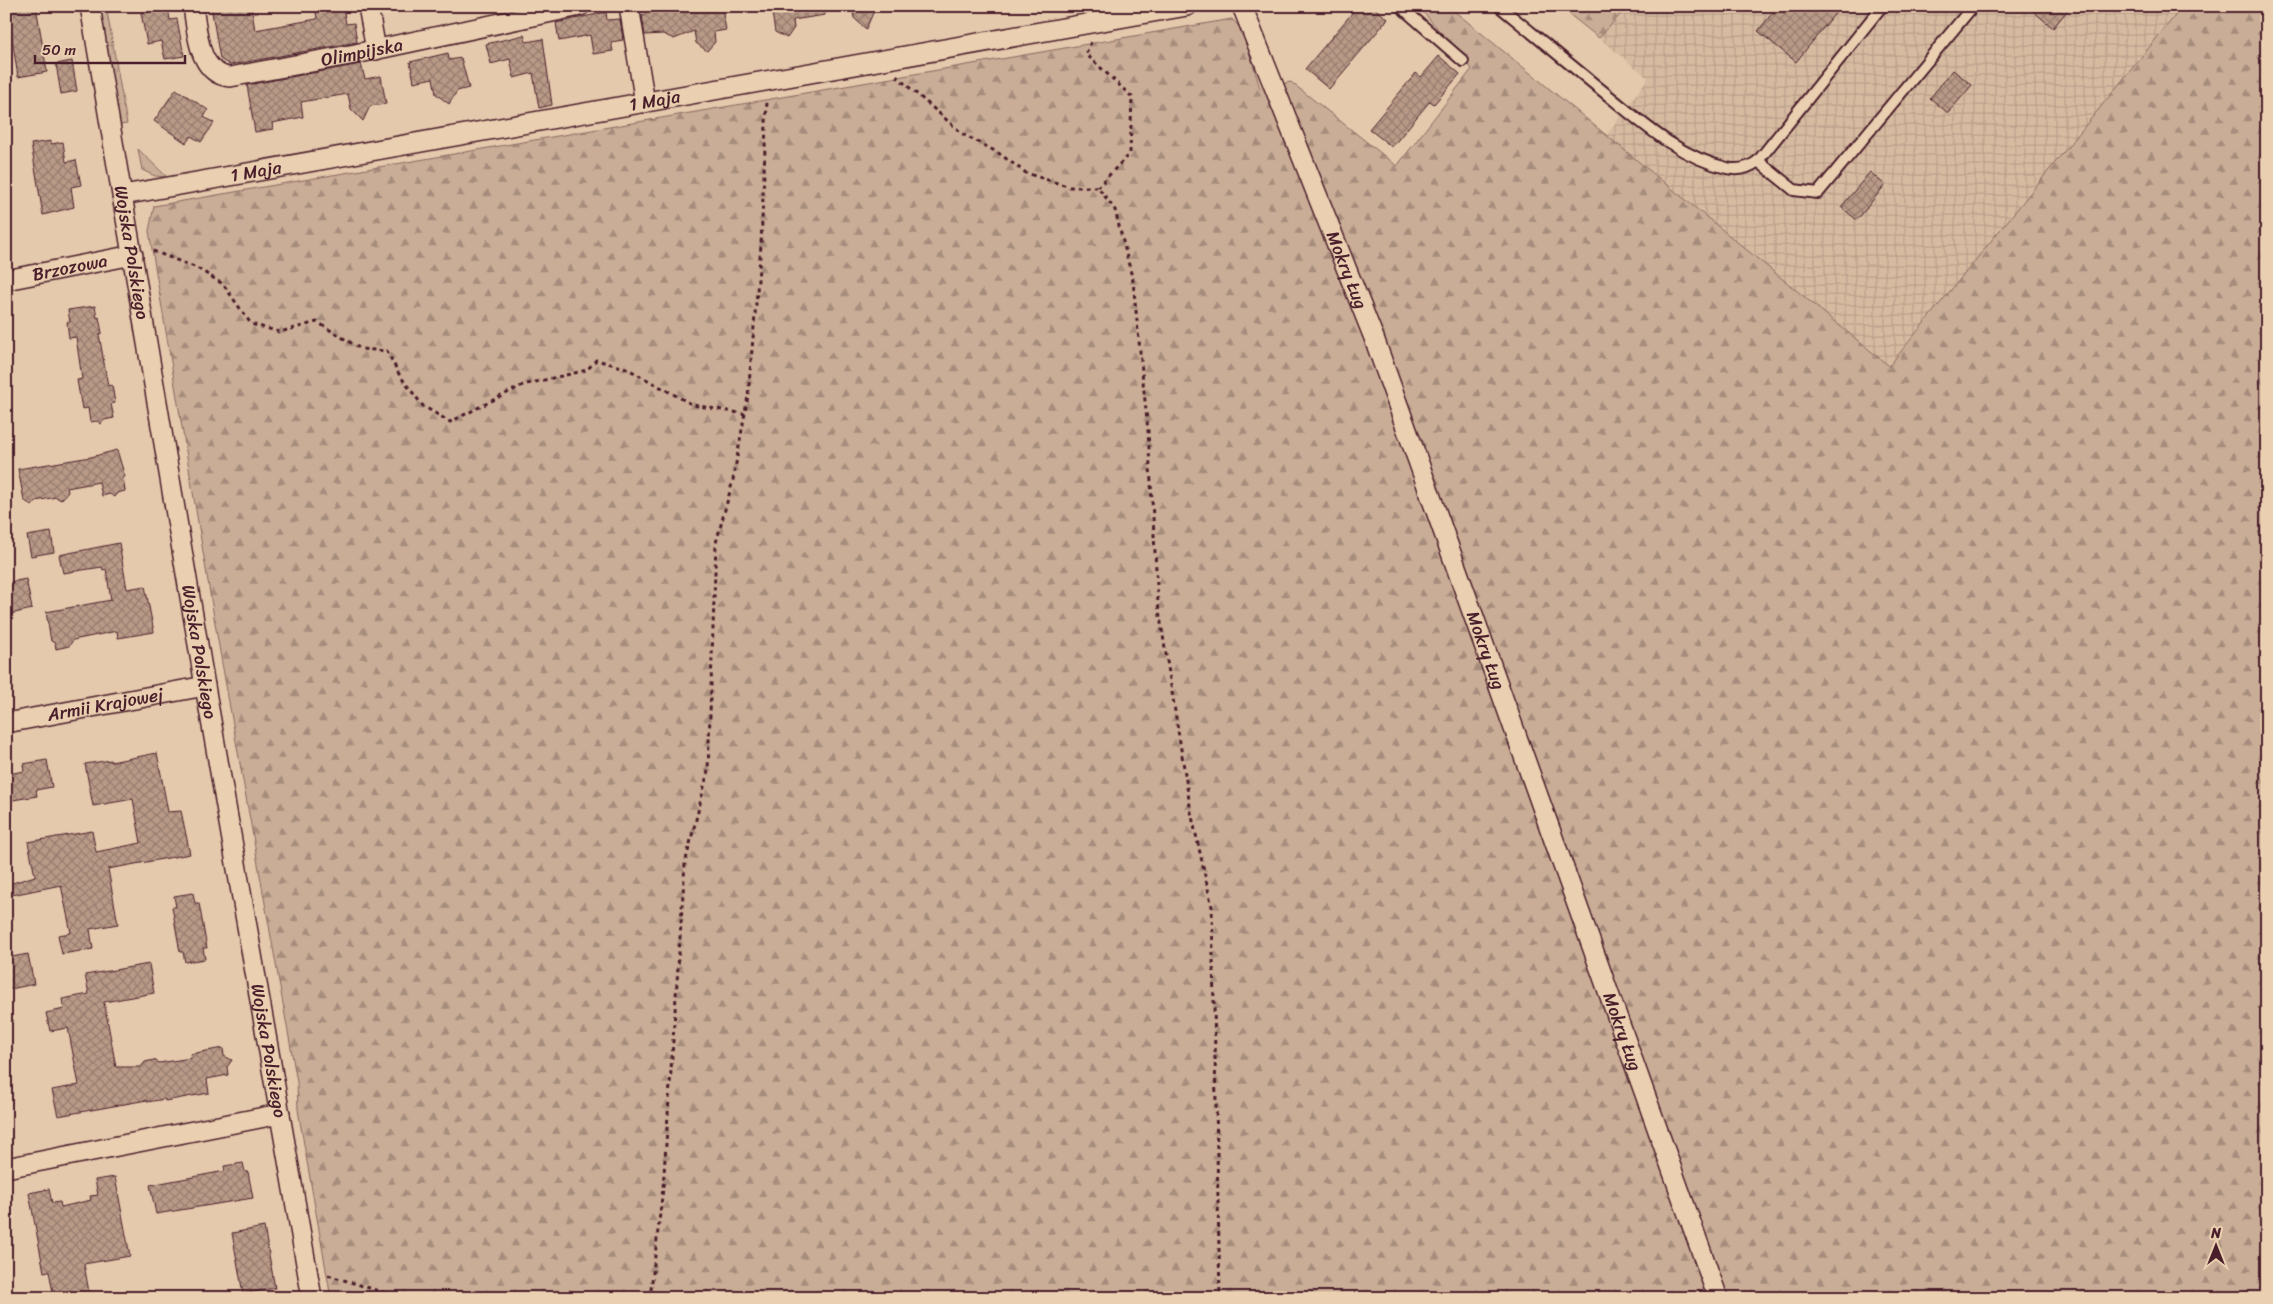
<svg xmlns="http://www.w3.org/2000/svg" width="2273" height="1304" viewBox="0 0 2273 1304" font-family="Sriracha,sans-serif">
	<defs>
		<pattern id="industrial-grid" width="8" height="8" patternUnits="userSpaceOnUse" patternTransform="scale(1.25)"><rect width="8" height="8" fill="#d7bba1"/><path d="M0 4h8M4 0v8" fill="none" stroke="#baa08b"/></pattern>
		<pattern id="grass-tufts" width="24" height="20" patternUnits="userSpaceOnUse" patternTransform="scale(1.25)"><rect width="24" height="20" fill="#caad96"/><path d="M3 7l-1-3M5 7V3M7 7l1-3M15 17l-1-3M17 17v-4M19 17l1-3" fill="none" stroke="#a68c7b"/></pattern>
		<pattern id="forest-firs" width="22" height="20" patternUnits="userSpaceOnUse" patternTransform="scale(1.25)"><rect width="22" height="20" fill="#caad96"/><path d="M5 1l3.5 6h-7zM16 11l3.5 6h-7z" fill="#a68c7b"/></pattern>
		<pattern id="building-cross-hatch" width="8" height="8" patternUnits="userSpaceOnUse" patternTransform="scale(1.25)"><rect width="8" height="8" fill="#b99a87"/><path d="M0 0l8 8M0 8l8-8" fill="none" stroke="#987d6f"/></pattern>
	</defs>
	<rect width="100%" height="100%" fill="#e4c9ac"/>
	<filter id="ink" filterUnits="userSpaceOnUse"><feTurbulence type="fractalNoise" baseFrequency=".02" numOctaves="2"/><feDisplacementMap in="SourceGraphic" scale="10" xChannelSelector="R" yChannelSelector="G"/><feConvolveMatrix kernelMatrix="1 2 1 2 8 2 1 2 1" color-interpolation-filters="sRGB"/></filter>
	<g filter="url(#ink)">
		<polygon fill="url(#industrial-grid)" points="1628,6 2183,6 1889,366 1606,136 1648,78 1599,38"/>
		<g fill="url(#grass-tufts)" stroke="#8a6660">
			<polygon points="100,6 106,6 127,124 120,125"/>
			<polygon points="138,149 167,177 155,176 142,170"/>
		</g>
		<g fill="url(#forest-firs)" stroke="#8a6660">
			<polygon points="1418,6 1448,6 1889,366 2183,6 2267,6 2267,1298 331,1298 298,1110 297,1082 217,635 149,231 154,206 1232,19 1243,31 1260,88 1291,82 1397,166 1472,69"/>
			<polygon points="1559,6 1628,6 1599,38"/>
			<polygon points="6,502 11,534 6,546"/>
		</g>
		<g fill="url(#building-cross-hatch)" stroke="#4a1f2b">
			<polygon points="7,6 36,6 47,72 18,77"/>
			<polygon points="211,6 251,6 255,30 317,19 315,6 343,6 346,24 354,23 357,42 230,65 220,59"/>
			<polygon points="679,6 710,6 710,10 722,8 726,30 714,32 715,42 707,51 696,43 694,31 674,39 663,34 645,35 642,15"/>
			<polygon points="771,6 825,6 825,15 793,20 794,28 787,38 775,32"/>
			<polygon points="852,6 876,6 866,29 854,18"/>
			<polygon points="1358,6 1372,6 1388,19 1329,89 1305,69"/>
			<polygon points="1778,6 1841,6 1796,62 1758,31"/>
			<polygon points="2027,6 2071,6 2053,28"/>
			<polygon points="168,8 170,20 177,19 184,56 165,59 161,41 147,44 141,13"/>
			<polygon points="606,12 607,20 620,19 623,40 611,42 613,51 593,54 590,35 559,41 556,23"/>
			<polygon points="524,35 526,42 543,39 552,105 539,108 533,73 514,78 510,59 491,64 486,44"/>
			<polygon points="448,53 449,60 461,58 469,88 457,91 449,104 436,94 433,78 414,82 410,62"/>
			<polygon points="1439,56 1460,74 1434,104 1430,101 1392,147 1369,129 1416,73 1421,77"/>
			<polygon points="72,61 77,91 61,94 56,64"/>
			<polygon points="361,64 365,79 381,76 386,104 370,106 363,121 351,109 348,94 301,102 303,117 272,123 273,129 255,132 247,85"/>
			<polygon points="1953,70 1972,85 1948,113 1930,98"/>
			<polygon points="176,89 208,110 204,117 214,123 201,142 191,136 186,143 154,121"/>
			<polygon points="51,141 51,144 63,142 66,162 76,160 81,185 71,187 74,207 43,215 31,144"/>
			<polygon points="1870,172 1885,185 1857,220 1841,207"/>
			<polygon points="95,306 97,318 99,317 102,333 99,334 108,386 112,385 115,403 111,404 114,418 104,420 101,424 97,421 90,422 88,408 82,409 77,380 82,379 76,337 69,338 67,322 70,322 68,310"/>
			<polygon points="117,450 125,477 123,477 125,491 117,493 114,497 110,494 102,496 99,482 67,488 68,492 61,500 56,497 36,501 32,506 24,500 18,469 91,457"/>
			<polygon points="51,532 54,552 31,556 27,536"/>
			<polygon points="119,543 127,589 145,586 154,632 118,638 117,631 73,640 69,646 56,649 55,643 51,641 46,612 111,600 106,569 103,570 102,567 63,573 59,555"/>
			<polygon points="26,579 32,609 6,615 6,583"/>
			<polygon points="157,753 168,812 181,811 190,854 108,869 118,924 90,929 93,949 62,954 58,935 71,933 61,885 7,896 6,885 35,876 28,842 92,831 96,852 141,843 133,799 93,806 85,764 111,760 111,762"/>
			<polygon points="47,760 52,787 36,790 37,796 13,800 8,774 24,771 23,764"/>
			<polygon points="193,893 195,903 199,903 207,948 203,948 205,959 185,962 183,952 180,952 172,907 176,907 174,896"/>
			<polygon points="28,954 34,984 6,990 6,958"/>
			<polygon points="149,964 154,993 104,1002 116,1067 141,1067 145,1062 154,1060 159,1063 191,1058 190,1054 223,1048 224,1056 232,1060 227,1067 228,1075 207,1079 209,1093 165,1101 165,1099 147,1102 147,1100 58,1116 52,1090 79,1085 68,1028 50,1031 46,1013 64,1009 62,999 89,994 85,975"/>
			<polygon points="243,1163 245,1172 248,1172 253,1198 156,1214 150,1185 225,1171 224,1166"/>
			<polygon points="115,1177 130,1256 84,1264 90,1298 54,1298 49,1271 44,1272 29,1193 49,1189 52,1203 60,1202 61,1207 91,1200 90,1196 98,1195 95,1180"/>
			<polygon points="264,1227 275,1288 243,1294 232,1233"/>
		</g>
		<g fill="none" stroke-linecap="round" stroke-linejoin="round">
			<defs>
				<g id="lane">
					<polyline points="1400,6 1463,61"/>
					<path d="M1499 6C1532 33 1566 61 1599 88 1638 119 1677 157 1727 168 1739 171 1749 168 1758 161L1882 6"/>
					<polyline points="1758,161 1794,190 1818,193 1973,6"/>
				</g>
				<g id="street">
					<path id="s1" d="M90 6 205 686 312 1298"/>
					<path id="s2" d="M193 6C197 31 198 74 230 77L355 54 580 6"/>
					<polyline points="368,6 376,50"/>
					<polyline points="629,6 645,103"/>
					<path id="s3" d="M1242 6 1374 338 1718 1298"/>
					<path id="s4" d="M123 195 1187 6"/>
					<path id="s5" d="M6 280 133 255"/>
					<path id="s6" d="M6 723 205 686"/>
					<polyline points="6,1168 280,1114"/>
				</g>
			</defs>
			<use href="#lane" stroke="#4a1f2b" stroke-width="14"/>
			<use href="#street" stroke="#4a1f2b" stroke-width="22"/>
			<g stroke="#4a1f2b" stroke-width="3" stroke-dasharray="4 4" stroke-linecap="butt">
				<polyline points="1091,42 1086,54 1132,97 1130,153 1098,187"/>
				<polyline points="896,76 964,135 997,152 1026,173 1070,187 1098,187 1115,210 1133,281 1148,431 1158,604 1191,812 1212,907 1220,1298"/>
				<polyline points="153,251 197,268 223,284 251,324 280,332 317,322 361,349 387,351 400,376 423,406 450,422 523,385 587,370 596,360 626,368 693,405 745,414"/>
				<polyline points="328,1275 401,1298"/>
				<polyline points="650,1298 663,1188 685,864 708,771 716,543 733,480 748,396 761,245 767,100"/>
			</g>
			<use href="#lane" stroke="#ead0b1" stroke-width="10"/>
			<use href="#street" stroke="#ead0b1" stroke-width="19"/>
		</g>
	</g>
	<g text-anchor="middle" stroke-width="5" stroke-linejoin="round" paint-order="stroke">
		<g font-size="18" fill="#4a1f2b" stroke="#ead0b1">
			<text dy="6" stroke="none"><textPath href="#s2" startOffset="221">Olimpijska</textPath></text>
			<text dy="6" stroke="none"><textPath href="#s4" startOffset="540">1 Maja</textPath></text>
			<text dy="6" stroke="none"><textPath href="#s4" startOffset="135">1 Maja</textPath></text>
			<text dy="6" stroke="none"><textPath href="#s1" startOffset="250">Wojska Polskiego</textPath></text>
			<text dy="6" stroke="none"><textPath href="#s5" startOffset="65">Brzozowa</textPath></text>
			<text dy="6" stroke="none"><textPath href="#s3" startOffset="284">Mokry Ług</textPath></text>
			<text dy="6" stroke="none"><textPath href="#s3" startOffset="689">Mokry Ług</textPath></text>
			<text dy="6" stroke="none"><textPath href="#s1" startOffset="655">Wojska Polskiego</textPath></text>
			<text dy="6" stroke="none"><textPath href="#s6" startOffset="101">Armii Krajowej</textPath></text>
			<text dy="6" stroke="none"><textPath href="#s3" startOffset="1094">Mokry Ług</textPath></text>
			<text dy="6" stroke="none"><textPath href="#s1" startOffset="1060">Wojska Polskiego</textPath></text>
		</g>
	</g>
	<rect width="2273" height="1304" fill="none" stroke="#ead0b1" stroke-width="25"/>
	<rect x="12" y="12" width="2248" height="1279" fill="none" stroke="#4a1f2b" stroke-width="2" filter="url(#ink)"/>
	<g transform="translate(2216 1246)" stroke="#ead0b1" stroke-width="4" paint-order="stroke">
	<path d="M0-4L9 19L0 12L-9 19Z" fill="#4a1f2b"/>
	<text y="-8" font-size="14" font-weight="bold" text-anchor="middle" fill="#4a1f2b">N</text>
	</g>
	<path d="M35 55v8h150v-8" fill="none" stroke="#4a1f2b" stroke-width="2.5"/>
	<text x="42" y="55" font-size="15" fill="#4a1f2b" stroke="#ead0b1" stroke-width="4" paint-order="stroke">50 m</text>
</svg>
